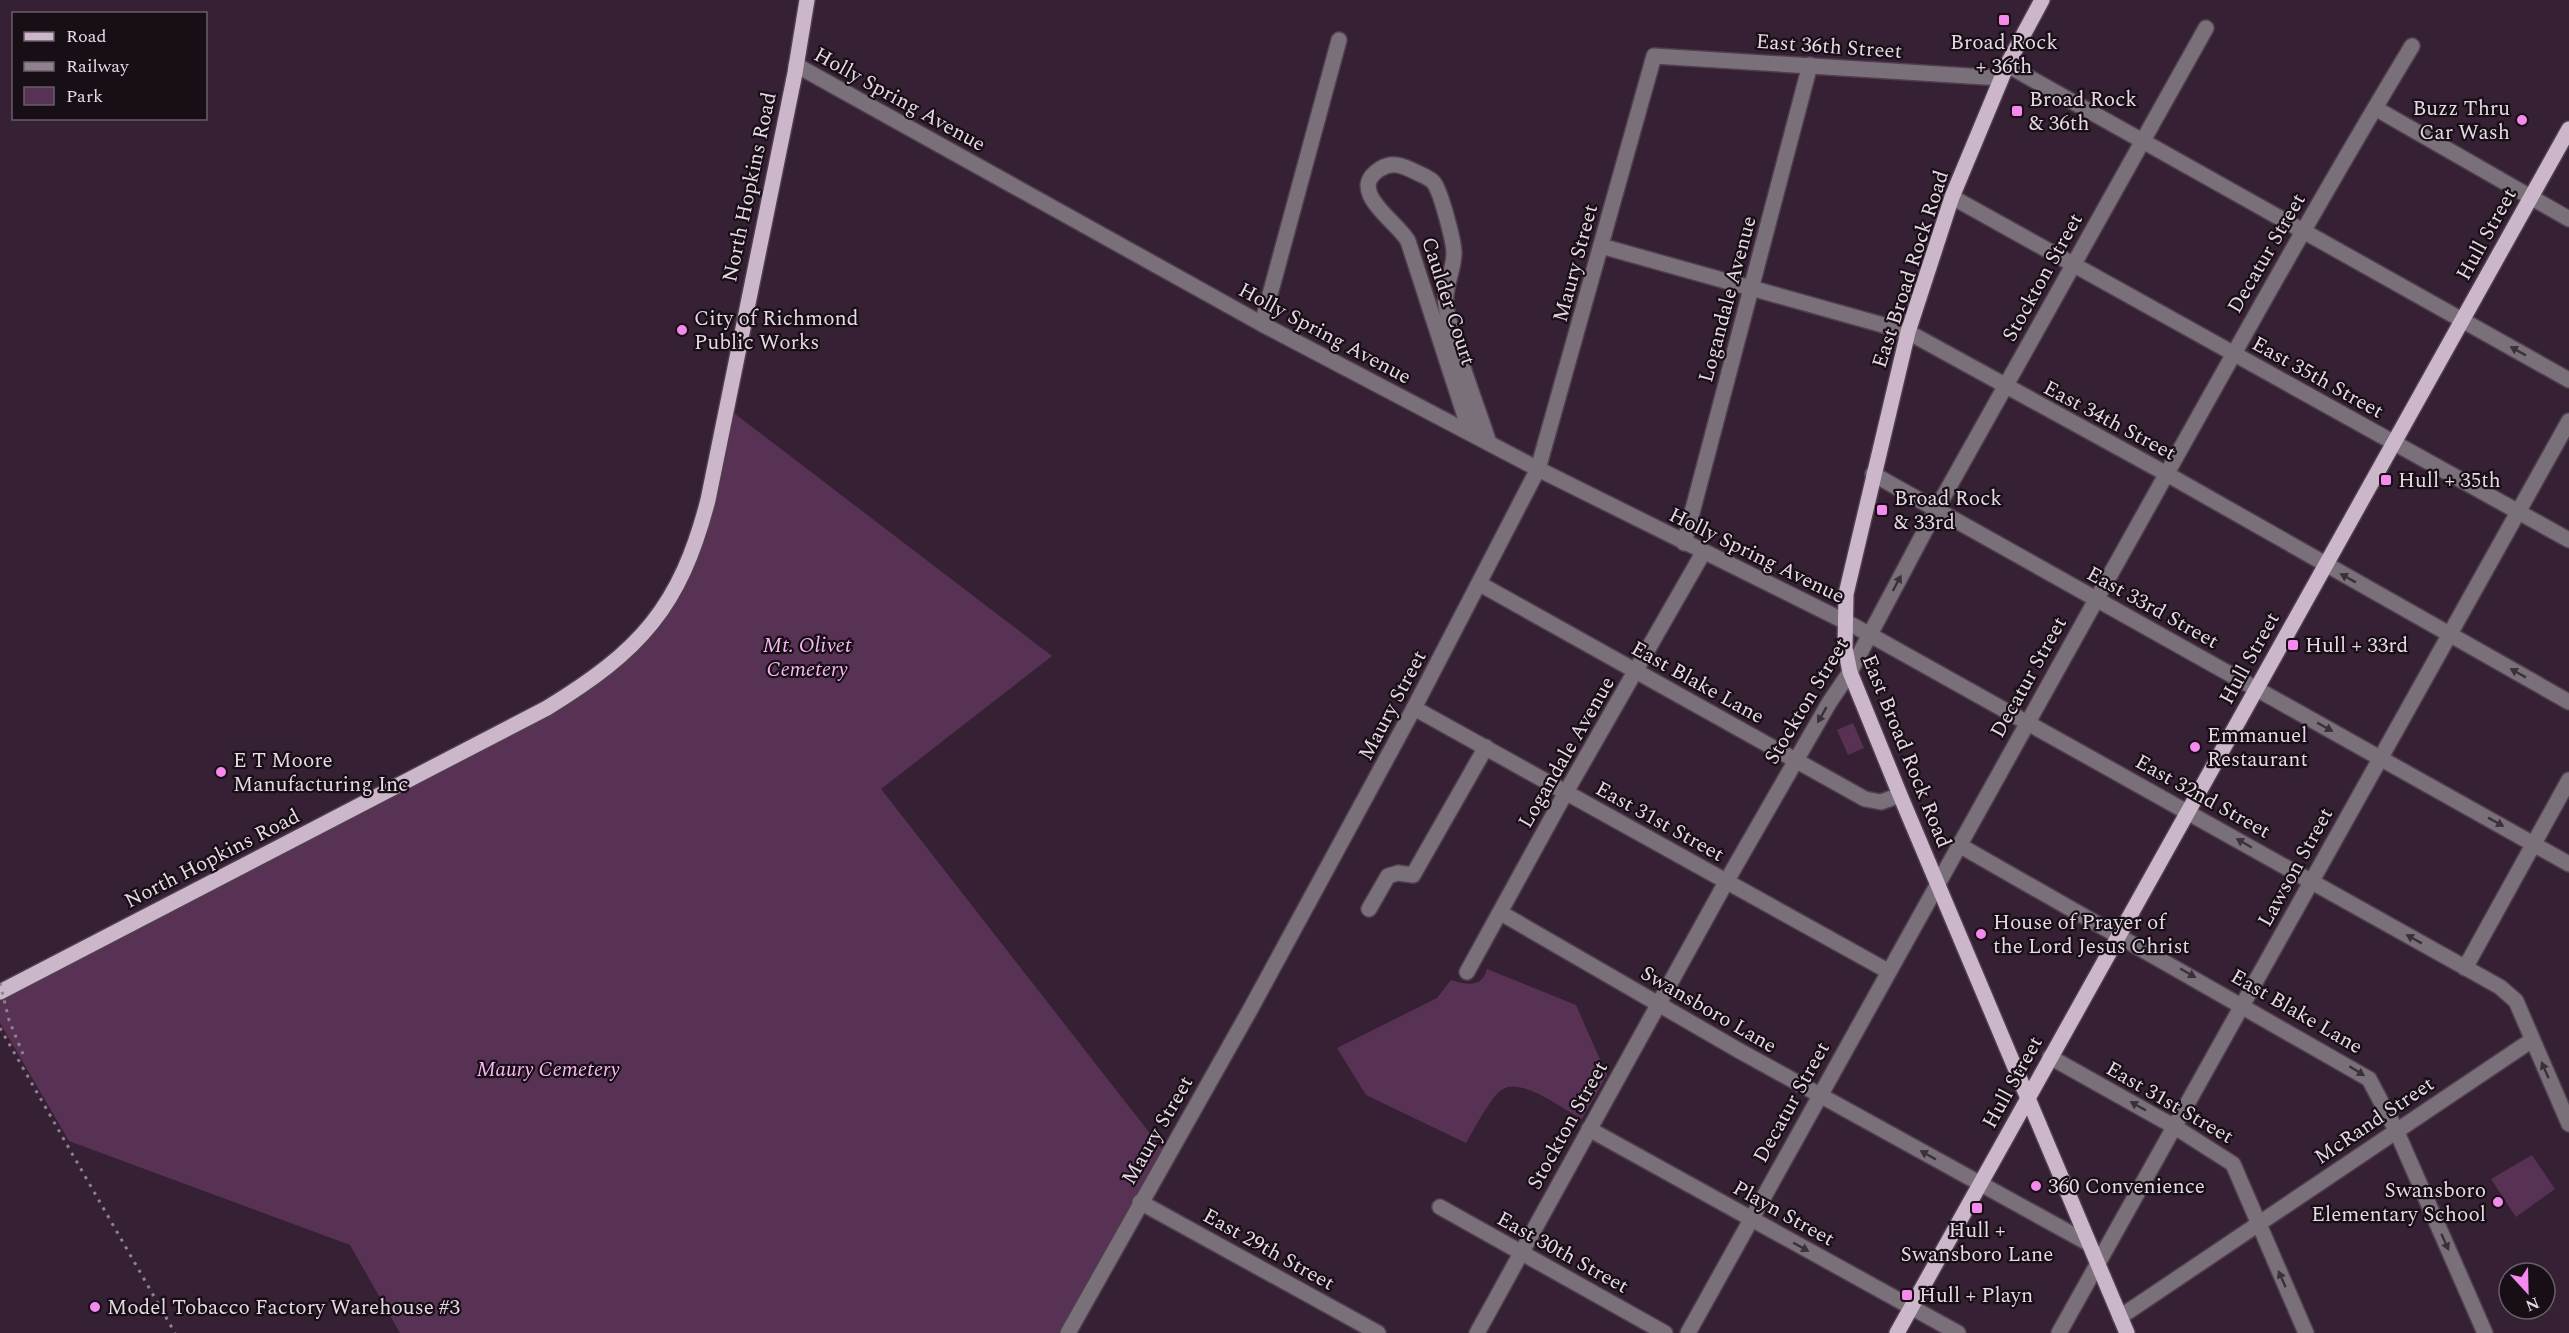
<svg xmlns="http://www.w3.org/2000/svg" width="2569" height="1333" viewBox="0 0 2569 1333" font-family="Spectral,serif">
	<rect width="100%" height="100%" fill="#352133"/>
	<g fill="#583255">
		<polygon points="726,407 1052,656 881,789 1166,1154 1067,1333 400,1333 350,1245 69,1141 0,1023 0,993 471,749 616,657 679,582"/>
		<polygon points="1853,723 1864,748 1848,755 1837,730"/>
		<path d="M1487 969 1576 1005 1607 1075 1582 1119C1564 1110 1522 1077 1503 1089 1490 1097 1474 1130 1466 1143L1366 1095 1337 1048 1437 998 1451 980C1468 985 1482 988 1487 969Z"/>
		<polygon points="2532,1155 2555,1189 2516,1217 2491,1179"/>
	</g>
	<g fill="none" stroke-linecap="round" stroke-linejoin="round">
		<defs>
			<g id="minor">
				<polyline points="796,65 1262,324 1538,469 1856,627 2500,987 2516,1001 2569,1124"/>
				<polyline points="2007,65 2569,380"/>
				<polyline points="2375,108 2569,219"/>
				<polyline points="1952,197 2569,540"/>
				<polyline points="1601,246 1908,332 2165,473 2569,702"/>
				<polyline points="1262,324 1339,40"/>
				<path d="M1470 432 1408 241C1398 222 1345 191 1380 169 1395 159 1409 169 1422 175 1426 177 1431 179 1434 183 1441 192 1454 242 1454 253 1454 271 1443 289 1446 307 1455 351 1475 400 1489 443"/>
				<polyline points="1873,474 2569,864"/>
				<polyline points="1684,543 1810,65"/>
				<polyline points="1480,584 1865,799 1881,802 1900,795"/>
				<polyline points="1414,708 1886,970"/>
				<polyline points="1959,845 2369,1079 2396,1130 2485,1333"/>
				<polyline points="1369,909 1388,876 1398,873 1413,875 1486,747"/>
				<polyline points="1501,913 1738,1050 2088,1243"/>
				<polyline points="2465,968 2569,780"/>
				<polyline points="1467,972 1566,792 1703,553"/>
				<polyline points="2050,1057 2175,1127 2233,1164 2306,1333"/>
				<polyline points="1589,1129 1958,1333"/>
				<polyline points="1140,1202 1378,1333"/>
				<polyline points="1440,1207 1665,1333"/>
				<polyline points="2120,1317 2532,1040"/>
				<polyline points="1068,1333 1250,1010 1414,708 1538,469 1654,56 2001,78"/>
				<polyline points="1477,1333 1726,882 1829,703 1850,672 1936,510 2206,28"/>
				<path d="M1688 1333C1822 1088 1959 844 2096 600 2200 415 2302 228 2412 46"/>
				<polyline points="2059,1333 2569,421"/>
			</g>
			<g id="major">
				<polyline points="2042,0 2007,65 1952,197 1908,332 1846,594 1845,648 1850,672 1900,795 2127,1333"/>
				<path d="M0 992 547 708C640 651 680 608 708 500L795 73 807 0"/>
				<polyline points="1897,1333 2569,129"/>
			</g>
		</defs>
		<use href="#minor" stroke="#513e4f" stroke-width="18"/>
		<use href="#major" stroke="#513e4f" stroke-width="18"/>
		<use href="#minor" stroke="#7a7079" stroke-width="15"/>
		<use href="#major" stroke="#ccb7ca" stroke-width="15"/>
		<g stroke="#91808f" stroke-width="3" stroke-dasharray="3 6" stroke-linecap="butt">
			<polyline points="0,983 9,1020 23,1054"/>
			<polyline points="0,1028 175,1333"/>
		</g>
	</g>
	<defs><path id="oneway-solid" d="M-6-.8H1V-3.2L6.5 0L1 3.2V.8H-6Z" transform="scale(1.5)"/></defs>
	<g fill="#3a3039">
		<use href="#oneway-solid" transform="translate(2518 351) rotate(-151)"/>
		<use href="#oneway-solid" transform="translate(2348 578) rotate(-151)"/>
		<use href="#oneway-solid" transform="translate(1897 583) rotate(-62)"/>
		<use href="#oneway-solid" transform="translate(2518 673) rotate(-151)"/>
		<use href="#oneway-solid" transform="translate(1822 715) rotate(120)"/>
		<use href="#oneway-solid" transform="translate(2325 727) rotate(29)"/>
		<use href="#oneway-solid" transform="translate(2496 822) rotate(29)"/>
		<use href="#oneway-solid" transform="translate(2244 843) rotate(-150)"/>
		<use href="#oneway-solid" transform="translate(2414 939) rotate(-151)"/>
		<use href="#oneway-solid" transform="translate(2188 973) rotate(30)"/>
		<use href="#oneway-solid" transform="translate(2545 1070) rotate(-114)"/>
		<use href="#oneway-solid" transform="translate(2357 1071) rotate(32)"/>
		<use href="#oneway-solid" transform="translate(2138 1106) rotate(-151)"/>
		<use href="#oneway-solid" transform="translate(1928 1155) rotate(-151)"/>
		<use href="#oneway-solid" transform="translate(2445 1242) rotate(66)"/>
		<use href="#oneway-solid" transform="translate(1801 1247) rotate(29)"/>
		<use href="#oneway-solid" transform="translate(2282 1279) rotate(-114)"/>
	</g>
	<g fill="#f589ee" stroke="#170e16" stroke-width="2">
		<rect x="1998" y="14" width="12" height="12" rx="3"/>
		<rect x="2011" y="105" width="12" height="12" rx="3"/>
		<circle cx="2522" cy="120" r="6"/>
		<circle cx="682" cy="330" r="6"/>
		<rect x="2380" y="474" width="12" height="12" rx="3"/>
		<rect x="1876" y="504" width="12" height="12" rx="3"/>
		<rect x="2287" y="639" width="12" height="12" rx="3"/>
		<circle cx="2195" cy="747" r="6"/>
		<circle cx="221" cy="772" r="6"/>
		<circle cx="1981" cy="934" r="6"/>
		<circle cx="2036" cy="1186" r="6"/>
		<circle cx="2498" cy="1202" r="6"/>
		<rect x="1971" y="1202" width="12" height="12" rx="3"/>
		<rect x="1901" y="1289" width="12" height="12" rx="3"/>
		<circle cx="95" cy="1307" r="6"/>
	</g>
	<g text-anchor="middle" stroke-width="4.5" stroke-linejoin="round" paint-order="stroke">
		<g font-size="21" fill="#e6d9e4" stroke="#170e16" text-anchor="start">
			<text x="2004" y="49" text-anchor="middle">Broad Rock<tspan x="2004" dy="24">+ 36th</tspan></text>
			<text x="2029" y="106">Broad Rock<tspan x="2029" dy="24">&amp; 36th</tspan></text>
			<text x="2510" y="115" text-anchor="end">Buzz Thru<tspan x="2510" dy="24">Car Wash</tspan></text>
			<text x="694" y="325">City of Richmond<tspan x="694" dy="24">Public Works</tspan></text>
			<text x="2398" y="487">Hull + 35th</text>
			<text x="1894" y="505">Broad Rock<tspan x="1894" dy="24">&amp; 33rd</tspan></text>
			<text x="2305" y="652">Hull + 33rd</text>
			<text x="2207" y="742">Emmanuel<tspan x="2207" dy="24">Restaurant</tspan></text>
			<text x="233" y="767">E T Moore<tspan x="233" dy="24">Manufacturing Inc</tspan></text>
			<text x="1993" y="929">House of Prayer of<tspan x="1993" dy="24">the Lord Jesus Christ</tspan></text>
			<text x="2048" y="1193">360 Convenience</text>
			<text x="2486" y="1197" text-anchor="end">Swansboro<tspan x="2486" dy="24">Elementary School</tspan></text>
			<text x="1977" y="1237" text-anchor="middle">Hull +<tspan x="1977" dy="24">Swansboro Lane</tspan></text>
			<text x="1919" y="1302">Hull + Playn</text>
			<text x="107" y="1314">Model Tobacco Factory Warehouse #3</text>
		</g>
		<g font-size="21" fill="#e6d9e4" stroke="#170e16">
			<text transform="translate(1829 46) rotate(4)" y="7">East 36th Street</text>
			<text transform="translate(900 99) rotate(29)" y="7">Holly Spring Avenue</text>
			<text transform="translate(749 187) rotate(-78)" y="7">North Hopkins Road</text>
			<text transform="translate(2486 234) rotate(-61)" y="7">Hull Street</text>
			<text transform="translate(2266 253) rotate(-60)" y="7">Decatur Street</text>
			<text transform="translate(1575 263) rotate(-75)" y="7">Maury Street</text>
			<text transform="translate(1910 269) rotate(-72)" y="7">East Broad Rock Road</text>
			<text transform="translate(2042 277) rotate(-61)" y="7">Stockton Street</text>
			<text transform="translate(1727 299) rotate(-75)" y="7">Logandale Avenue</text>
			<text transform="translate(1449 301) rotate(72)" y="7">Caulder Court</text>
			<text transform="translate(1325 333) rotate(28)" y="7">Holly Spring Avenue</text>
			<text transform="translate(2318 377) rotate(29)" y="7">East 35th Street</text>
			<text transform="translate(2110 420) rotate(28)" y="7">East 34th Street</text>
			<text transform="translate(1757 555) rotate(26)" y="7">Holly Spring Avenue</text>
			<text transform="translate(2153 607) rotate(29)" y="7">East 33rd Street</text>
			<text transform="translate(2249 658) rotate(-61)" y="7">Hull Street</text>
			<text transform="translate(2028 677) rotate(-61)" y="7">Decatur Street</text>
			<text transform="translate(1698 682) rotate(29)" y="7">East Blake Lane</text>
			<text transform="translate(1806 701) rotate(-59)" y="7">Stockton Street</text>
			<text transform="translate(1392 705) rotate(-62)" y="7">Maury Street</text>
			<text transform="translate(1907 751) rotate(68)" y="7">East Broad Rock Road</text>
			<text transform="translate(1566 752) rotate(-60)" y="7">Logandale Avenue</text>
			<text transform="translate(2203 796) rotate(29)" y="7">East 32nd Street</text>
			<text transform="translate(1660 821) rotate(29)" y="7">East 31st Street</text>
			<text transform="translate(212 858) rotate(-27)" y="7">North Hopkins Road</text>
			<text transform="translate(2295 867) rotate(-61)" y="7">Lawson Street</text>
			<text transform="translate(1709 1009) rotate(30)" y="7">Swansboro Lane</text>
			<text transform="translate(2297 1011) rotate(30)" y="7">East Blake Lane</text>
			<text transform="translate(2012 1082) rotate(-61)" y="7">Hull Street</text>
			<text transform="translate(1791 1102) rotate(-61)" y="7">Decatur Street</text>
			<text transform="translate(2170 1102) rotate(30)" y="7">East 31st Street</text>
			<text transform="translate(2374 1120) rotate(-34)" y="7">McRand Street</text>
			<text transform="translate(1567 1125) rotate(-61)" y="7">Stockton Street</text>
			<text transform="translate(1157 1130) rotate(-60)" y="7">Maury Street</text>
			<text transform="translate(1784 1213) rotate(29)" y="7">Playn Street</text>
			<text transform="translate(1269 1249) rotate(29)" y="7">East 29th Street</text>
			<text transform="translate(1563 1252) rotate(29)" y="7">East 30th Street</text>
		</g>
		<g font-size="21" font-style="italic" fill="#f9b7f3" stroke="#170e16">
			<text x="807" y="652">Mt. Olivet<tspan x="807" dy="24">Cemetery</tspan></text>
			<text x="548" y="1076">Maury Cemetery</text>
		</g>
	</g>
	<rect x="12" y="12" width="195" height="108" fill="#170e16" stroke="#6a5f68" stroke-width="1.5"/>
	<rect x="24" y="32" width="30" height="9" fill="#ccb7ca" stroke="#6a5f68" stroke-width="1.5"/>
	<text x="66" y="42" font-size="18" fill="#e6d9e4">Road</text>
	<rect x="24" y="62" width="30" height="9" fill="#91808f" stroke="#6a5f68" stroke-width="1.5"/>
	<text x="66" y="72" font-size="18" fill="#e6d9e4">Railway</text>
	<rect x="24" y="87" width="30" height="18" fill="#583255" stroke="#6a5f68" stroke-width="1.5"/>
	<text x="66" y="102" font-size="18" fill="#e6d9e4">Park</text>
	<g transform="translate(2527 1291) rotate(158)"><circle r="28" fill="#170e16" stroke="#6a5f68" stroke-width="1.5"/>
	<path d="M0-4.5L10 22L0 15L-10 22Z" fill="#f589ee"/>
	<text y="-9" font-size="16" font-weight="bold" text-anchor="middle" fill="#e6d9e4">N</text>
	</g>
</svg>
